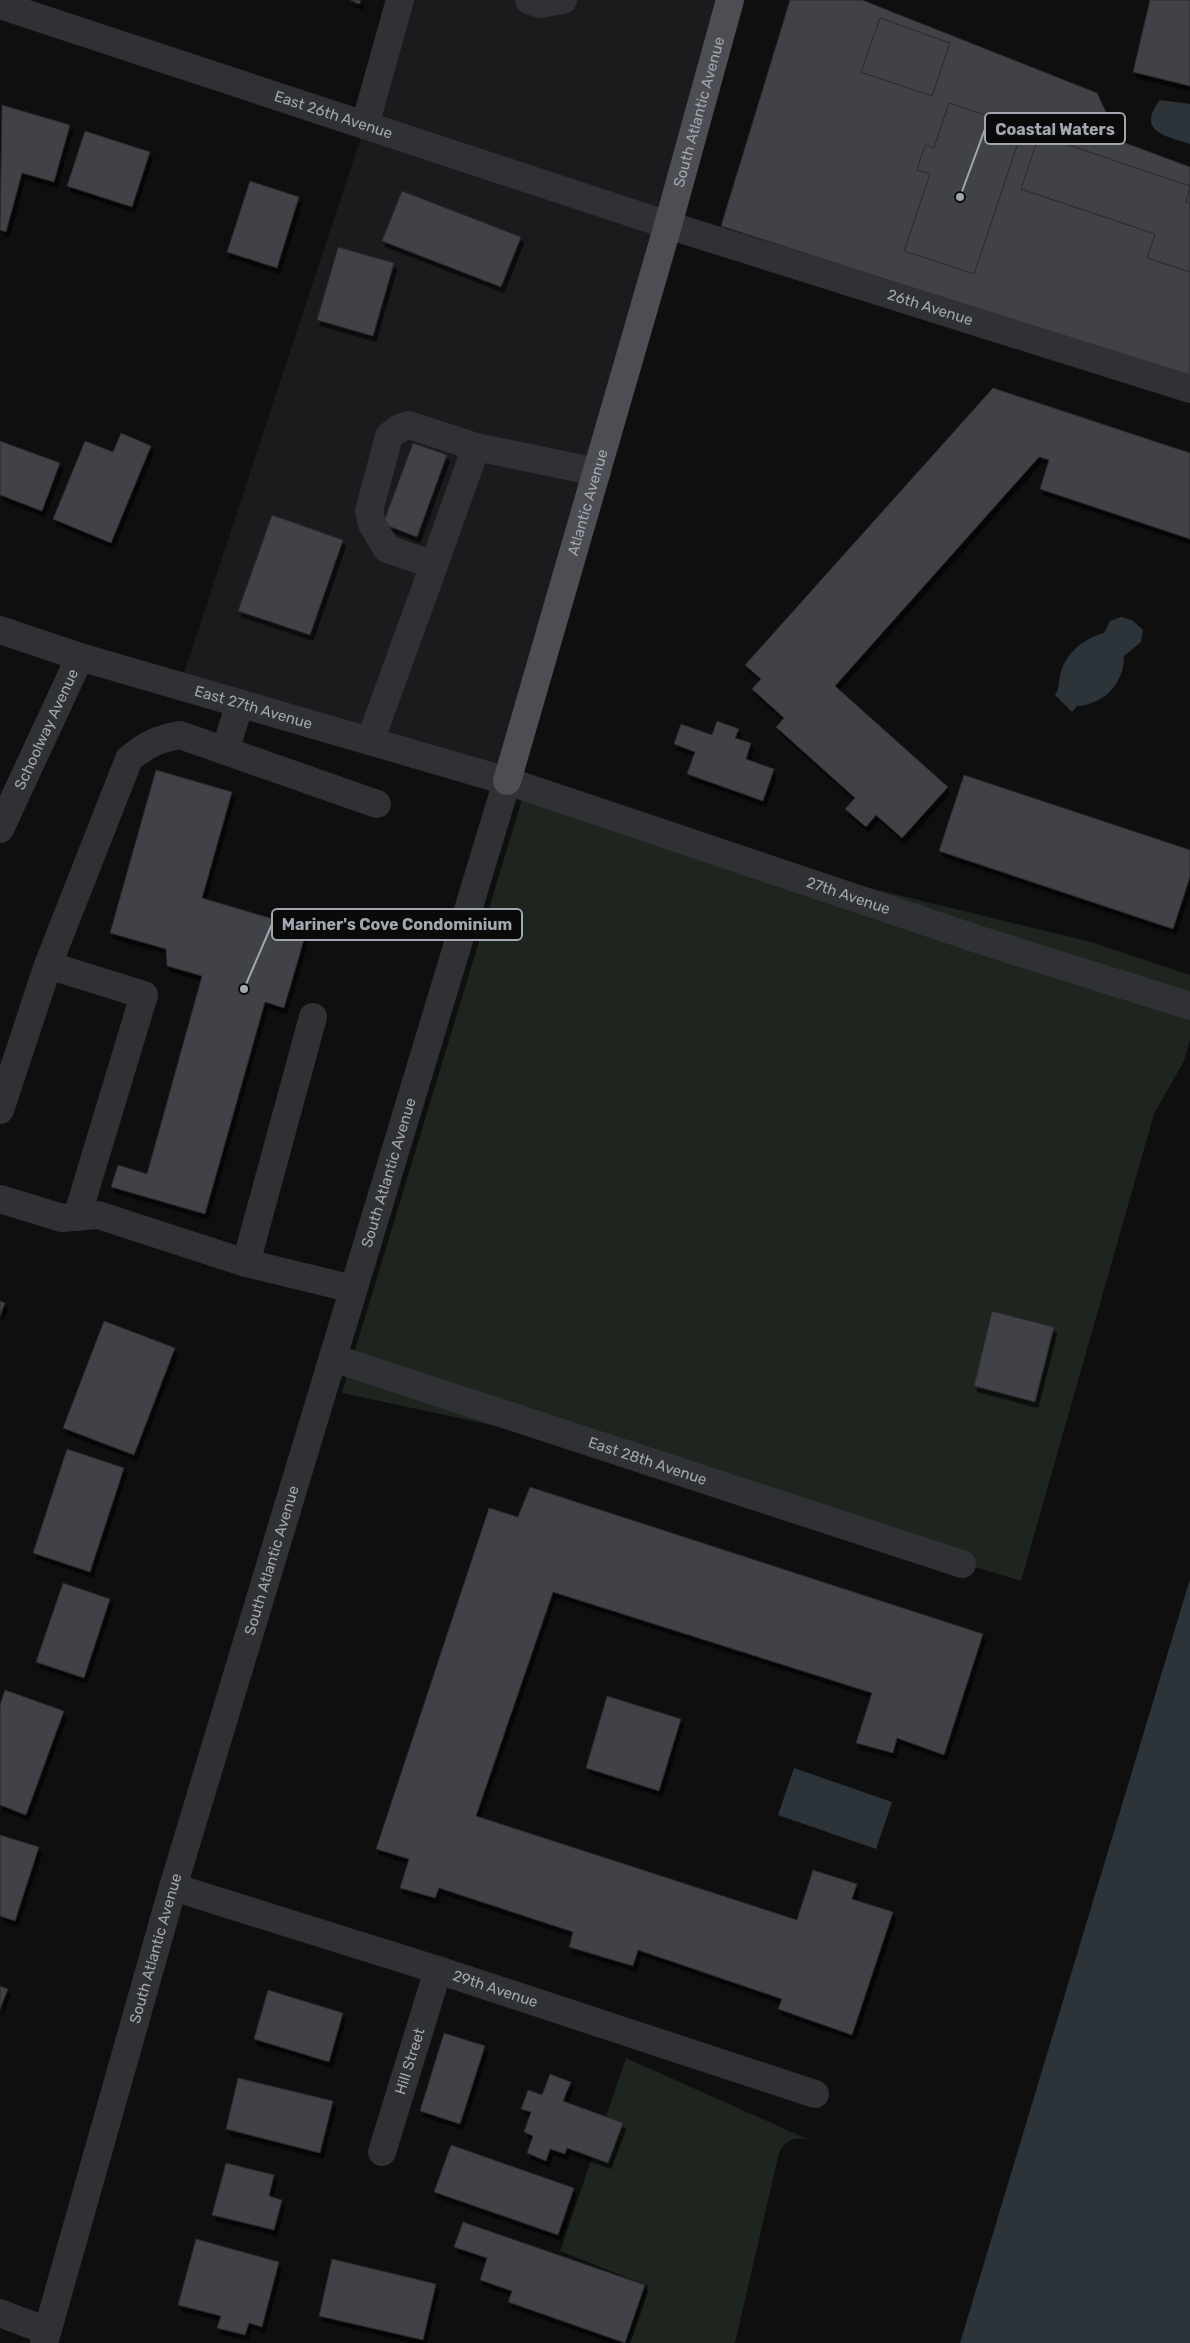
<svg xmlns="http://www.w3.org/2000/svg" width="1190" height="2343" viewBox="0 0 1190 2343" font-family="Rubik,sans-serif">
	<defs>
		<filter id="shadow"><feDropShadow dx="3" dy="5.5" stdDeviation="0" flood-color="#0009"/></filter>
	</defs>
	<rect width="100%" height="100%" fill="#0f0f10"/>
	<polygon fill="#1b1b1d" points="400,0 730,0 507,781 180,685 365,125"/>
	<g fill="#1e241e">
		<polygon points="524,793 816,875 1091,942 1190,975 1190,1040 1184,1061 1154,1114 1021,1581 547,1437 342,1393"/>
		<path d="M626 2058 807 2139C794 2137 785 2140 779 2153L735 2343H628L648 2286 560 2251Z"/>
	</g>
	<g fill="#2c3339">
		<path d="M1160 100 1190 104V144C1165 136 1136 131 1160 100Z"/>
		<path d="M1121 617 1132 620 1143 630 1141 642 1124 656C1124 684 1104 704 1077 706L1072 712 1055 695C1060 688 1058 684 1060 676 1064 654 1084 638 1104 633L1110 621Z"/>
		<polygon points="1190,1579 1190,2343 960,2343"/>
		<polygon points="794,1768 892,1802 876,1849 778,1815"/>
	</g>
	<g fill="#404246" stroke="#29292c" filter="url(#shadow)">
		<polygon points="350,0 361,0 359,4"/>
		<polygon points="790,0 862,0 1097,93 1120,141 1190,167 1190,378 721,226"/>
		<polygon points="1150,0 1190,0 1190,86 1133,72"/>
		<polygon points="880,18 950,43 932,96 861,72"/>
		<polygon points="949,103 1023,128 974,274 904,251 930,174 917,170 925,145 934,148"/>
		<polygon points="2,105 70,125 54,182 22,173 6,232 0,230"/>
		<polygon points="85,131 150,152 132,207 67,186"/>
		<polygon points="1039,135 1190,186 1186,202 1190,204 1190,272 1147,258 1155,234 1021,189"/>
		<polygon points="250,181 299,197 277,268 227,252"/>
		<polygon points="402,191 521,237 501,287 382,241"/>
		<polygon points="338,247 394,263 373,336 317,320"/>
		<polygon points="993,388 1190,453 1190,539 1040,489 1049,460 1039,457 835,686 948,787 902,838 876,815 866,827 845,809 855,798 776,727 784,718 752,689 761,679 745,665"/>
		<polygon points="121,433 151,446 111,543 53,519 85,441 113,452"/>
		<polygon points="0,441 60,463 42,511 0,495"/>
		<polygon points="413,443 447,455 417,537 383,524"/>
		<polygon points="272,515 343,540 310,635 238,611"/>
		<polygon points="717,721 739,729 735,738 751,743 746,759 774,769 763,801 687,774 695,752 674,744 681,724 712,735"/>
		<polygon points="156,770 232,792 202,898 307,929 284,1008 265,1002 205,1214 111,1187 118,1165 147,1174 202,976 167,966 166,949 110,933"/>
		<polygon points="964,775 1190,850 1190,877 1173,929 939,851"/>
		<polygon points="0,1301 5,1303 0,1316"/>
		<polygon points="992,1311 1054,1327 1035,1402 974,1386"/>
		<polygon points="104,1321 175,1348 134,1455 63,1428"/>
		<polygon points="67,1449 124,1468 90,1572 33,1553"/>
		<polygon points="530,1487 983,1634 944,1755 897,1738 893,1753 856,1743 872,1693 553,1592 476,1816 797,1920 813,1870 857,1884 852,1899 893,1912 852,2035 778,2009 782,1999 638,1950 633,1966 569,1947 573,1932 439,1888 435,1898 400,1888 409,1859 376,1849 489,1508 518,1517"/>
		<polygon points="63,1583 110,1599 84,1678 36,1662"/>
		<polygon points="5,1690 64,1711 26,1815 0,1805 0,1705"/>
		<polygon points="607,1696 681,1719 659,1791 586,1768"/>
		<polygon points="0,1835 39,1847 15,1921 0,1916"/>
		<polygon points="0,1986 8,1989 0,2009"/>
		<polygon points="268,1990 343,2013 329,2062 254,2039"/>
		<polygon points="444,2033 485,2046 460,2124 420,2111"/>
		<polygon points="550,2074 571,2082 563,2101 623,2123 608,2163 567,2148 565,2154 550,2149 546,2161 527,2153 533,2136 524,2132 531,2112 521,2109 528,2090 542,2095"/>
		<polygon points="238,2078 333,2101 320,2153 226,2129"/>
		<polygon points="451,2145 574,2188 558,2235 434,2192"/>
		<polygon points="226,2163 274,2175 269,2196 282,2200 274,2230 212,2215"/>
		<polygon points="463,2222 645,2285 625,2343 508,2302 512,2291 480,2280 487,2258 454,2247"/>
		<polygon points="196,2239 279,2262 262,2327 249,2323 245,2335 217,2328 221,2316 178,2305"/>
		<polygon points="332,2259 436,2284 423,2340 319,2316"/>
	</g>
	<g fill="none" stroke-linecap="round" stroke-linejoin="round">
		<g stroke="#303135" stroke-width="28">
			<polyline points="529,0 540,4 563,0"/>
			<path id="s1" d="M0 5 668 225 1190 389"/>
			<polyline points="365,125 400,0"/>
			<polyline points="434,565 476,447"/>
			<path id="s2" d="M0 630 80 657 507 781 983 941 1190 1006"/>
			<polyline points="370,741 434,565 387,549 372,524 369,511 389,436 398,429 409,425 476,447 597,472"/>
			<polyline points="225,751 240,703"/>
			<path id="s3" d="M0 829 80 657"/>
			<polyline points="48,965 144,995 77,1217"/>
			<path d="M0 1110 48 965 129 759C147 744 158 739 180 735L377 804"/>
			<polyline points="0,1199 62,1218 98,1215 246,1263 313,1017"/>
			<polyline points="246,1263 353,1289"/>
			<path id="s4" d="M333 1358 962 1564"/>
			<path id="s5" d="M173 1887 438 1970 815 2094"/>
			<path id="s6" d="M382 2152 438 1970"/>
			<polyline points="0,2313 47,2331"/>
			<path id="s7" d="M44 2343 173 1887 507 781"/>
		</g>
		<path stroke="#4d4e53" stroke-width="28" id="s8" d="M507 781 668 225 730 0"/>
	</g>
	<g text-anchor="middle" stroke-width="5" stroke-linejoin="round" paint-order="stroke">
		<g font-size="15" fill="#a1a6b0" stroke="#0a0a0b">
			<text dy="5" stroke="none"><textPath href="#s8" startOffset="696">South Atlantic Avenue</textPath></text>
			<text dy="5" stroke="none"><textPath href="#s1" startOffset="351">East 26th Avenue</textPath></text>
			<text dy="5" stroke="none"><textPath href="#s1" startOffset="978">26th Avenue</textPath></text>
			<text dy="5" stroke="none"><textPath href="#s8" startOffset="290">Atlantic Avenue</textPath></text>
			<text dy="5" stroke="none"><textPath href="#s2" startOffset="265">East 27th Avenue</textPath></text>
			<text dy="5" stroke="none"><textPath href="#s3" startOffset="110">Schoolway Avenue</textPath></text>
			<text dy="5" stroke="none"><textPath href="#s2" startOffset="889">27th Avenue</textPath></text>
			<text dy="5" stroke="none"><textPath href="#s7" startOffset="1220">South Atlantic Avenue</textPath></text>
			<text dy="5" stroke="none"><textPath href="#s4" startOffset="331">East 28th Avenue</textPath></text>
			<text dy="5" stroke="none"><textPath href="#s7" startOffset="815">South Atlantic Avenue</textPath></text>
			<text dy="5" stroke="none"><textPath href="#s7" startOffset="410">South Atlantic Avenue</textPath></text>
			<text dy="5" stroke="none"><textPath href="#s5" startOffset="338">29th Avenue</textPath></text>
			<text dy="5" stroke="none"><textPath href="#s6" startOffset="95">Hill Street</textPath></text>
		</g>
	</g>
	<path fill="none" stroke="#a1a6b0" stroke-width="2" d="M960 197L985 129M244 989L272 924"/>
	<g fill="#a1a6b0" stroke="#0a0a0b" stroke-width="2">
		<circle cx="960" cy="197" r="5"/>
		<circle cx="244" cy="989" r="5"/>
	</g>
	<g fill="#0a0a0b" stroke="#a1a6b0" stroke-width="2">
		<rect x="985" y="113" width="140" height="31" rx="5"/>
		<rect x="272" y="909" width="250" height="31" rx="5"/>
	</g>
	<g font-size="16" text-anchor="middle" font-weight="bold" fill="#a1a6b0">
		<text x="1055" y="135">Coastal Waters</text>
		<text x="397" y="930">Mariner's Cove Condominium</text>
	</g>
</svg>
